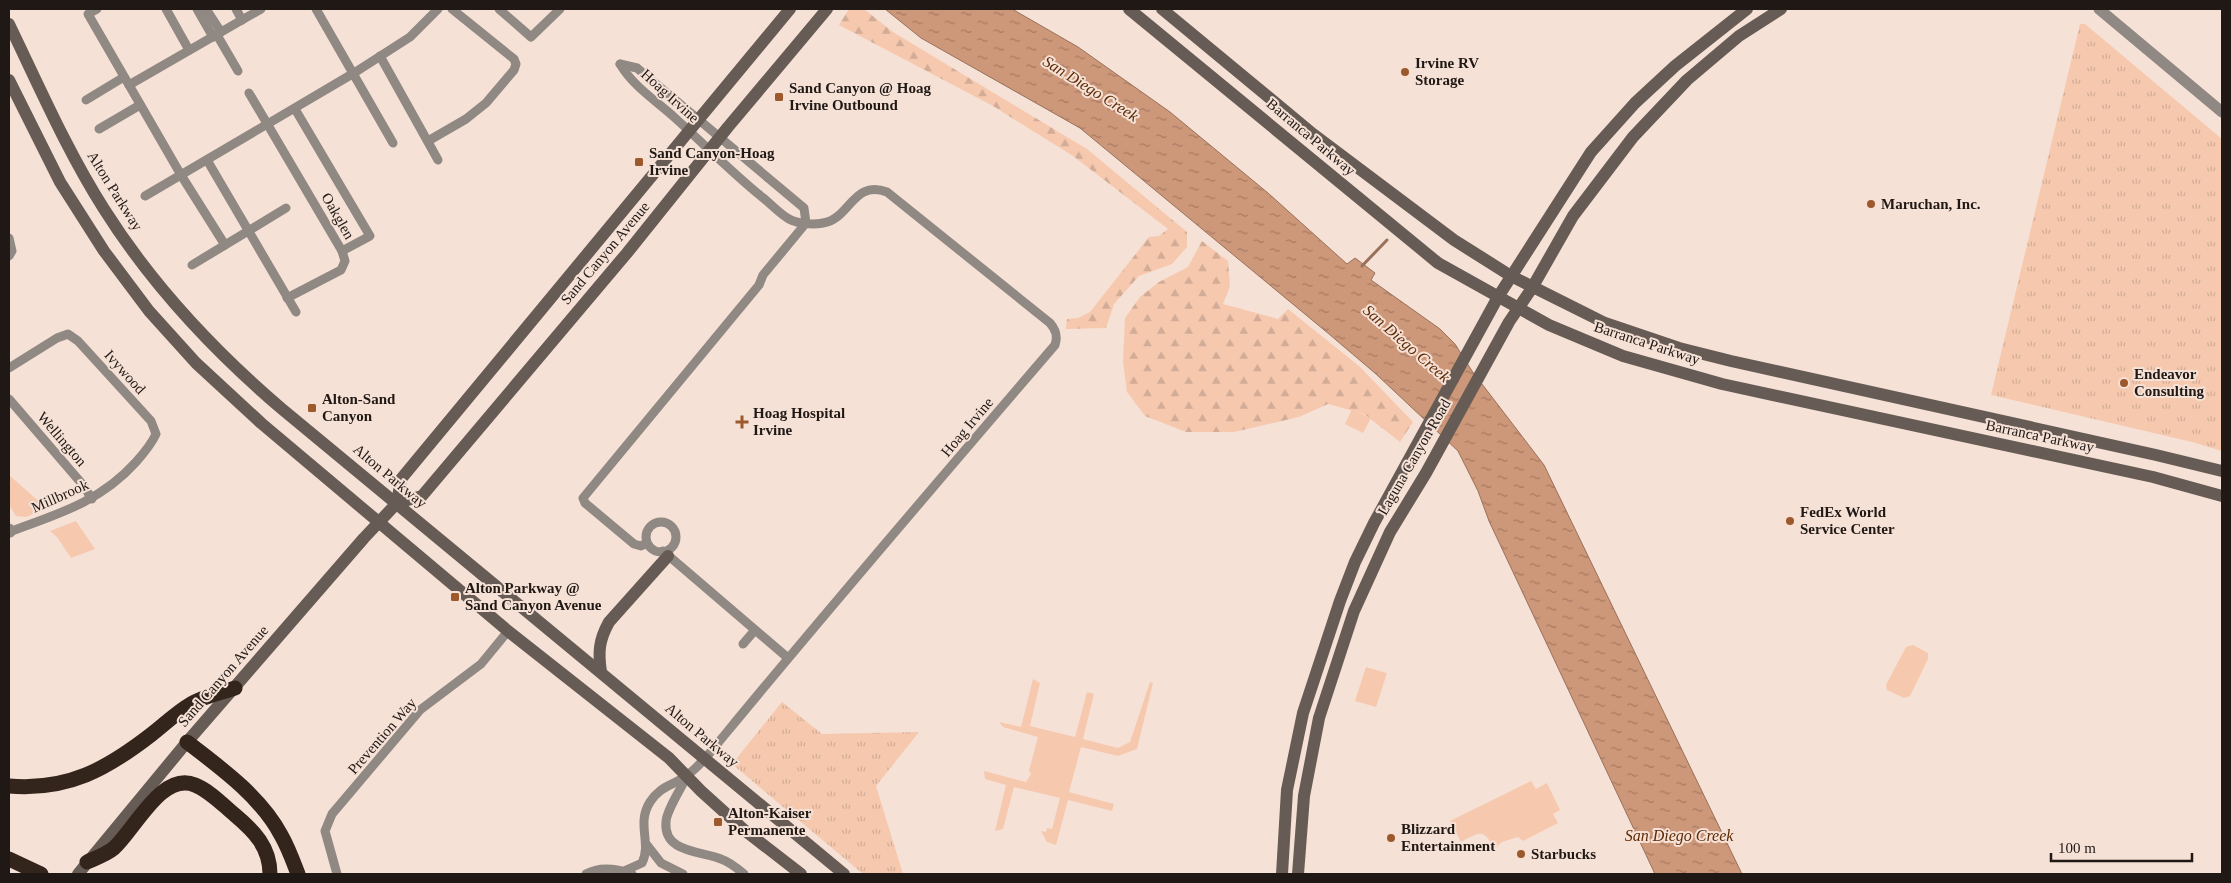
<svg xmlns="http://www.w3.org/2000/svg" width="2231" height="883" viewBox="0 0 2231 883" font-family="Georgia,serif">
	<defs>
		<pattern id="grass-tufts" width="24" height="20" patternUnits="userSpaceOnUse" patternTransform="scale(1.25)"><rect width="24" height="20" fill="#f6c9af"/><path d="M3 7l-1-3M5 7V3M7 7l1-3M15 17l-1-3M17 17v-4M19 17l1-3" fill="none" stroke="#d2ac96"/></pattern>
		<pattern id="forest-firs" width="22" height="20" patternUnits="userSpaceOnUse" patternTransform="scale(1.25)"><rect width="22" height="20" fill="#f6c9af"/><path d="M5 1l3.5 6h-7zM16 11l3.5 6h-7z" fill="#d2ac96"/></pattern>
		<pattern id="water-ripples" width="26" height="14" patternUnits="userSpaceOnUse" patternTransform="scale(1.25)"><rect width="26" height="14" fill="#cd9779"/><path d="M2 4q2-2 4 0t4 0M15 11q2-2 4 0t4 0" fill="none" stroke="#a67a62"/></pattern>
	</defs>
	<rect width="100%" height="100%" fill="#f6e1d6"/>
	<g fill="url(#grass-tufts)">
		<polygon points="2080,24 2085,24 2222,139 2222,451 2192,442 1991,395"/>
		<polygon points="782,702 822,734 919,732 876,786 903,874 863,874 732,764"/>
	</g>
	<g fill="url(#forest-firs)">
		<polygon points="849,9 864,9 893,32 1087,149 1187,232 1187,247 1172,264 1139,276 1114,304 1106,328 1066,329 1067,319 1078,318 1090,312 1149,237 1159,236 1168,229 1073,156 993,106 839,25"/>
		<polygon points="1202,241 1228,261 1230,286 1223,304 1278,319 1288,309 1359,366 1413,422 1400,442 1364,414 1328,404 1299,417 1234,432 1186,432 1145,416 1127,392 1123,361 1125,318 1140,297 1159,282 1188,267"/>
	</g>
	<g fill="#f6c9af">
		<polygon points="1352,409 1371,418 1363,433 1345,424"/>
		<polygon points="9,475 43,505 45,509 26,517 16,516 9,505"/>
		<polygon points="76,521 95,549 71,558 57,537 50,531"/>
		<polygon points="1913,645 1928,653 1928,659 1910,696 1904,698 1887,690 1886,685 1906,647"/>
		<polygon points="1366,667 1387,673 1376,707 1355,701"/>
		<polygon points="1033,679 1040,683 1030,726 1075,737 1087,692 1094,694 1083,739 1118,748 1130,742 1150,682 1153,683 1137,749 1118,756 1081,747 1069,792 1114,804 1112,811 1068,800 1056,845 1047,842 1041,831 1046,832 1047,828 1052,829 1060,798 1014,787 1003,829 995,831 1006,785 985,779 984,771 1026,782 1031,774 1029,771 1038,737 1003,727 999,722 1021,727"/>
		<path d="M1531 781 1536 789 1547 783 1560 810 1553 814 1558 823 1523 841 1518 837 1502 842 1494 849C1484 828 1480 832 1461 842L1450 821Z"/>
	</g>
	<polygon fill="url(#water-ripples)" stroke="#99715b" points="885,9 1012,9 1078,47 1170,112 1268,193 1347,264 1355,258 1375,273 1371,280 1440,329 1455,344 1472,371 1544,465 1742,874 1655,874 1489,521 1478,491 1458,451 1376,374 1329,334 1080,128 921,38"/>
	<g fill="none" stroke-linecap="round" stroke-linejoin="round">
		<polyline stroke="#99715b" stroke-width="3" points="1362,266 1387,240"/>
		<g stroke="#908883" stroke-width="9">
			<polyline points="97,9 88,14 181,175 225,245"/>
			<polyline points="166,9 189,50"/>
			<polyline points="197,9 213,37"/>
			<polyline points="206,9 221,32"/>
			<polyline points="236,9 242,20"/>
			<polyline points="316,9 393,143"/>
			<polyline points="499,9 531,37 560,9"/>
			<polyline points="217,35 238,71"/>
			<polyline points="380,56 438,160"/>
			<path d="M620 64C633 86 655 100 674 117 704 144 731 172 762 197 771 204 780 214 789 219 798 224 813 225 823 223 850 219 853 179 887 192L1050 323C1056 330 1058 336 1055 345 945 473 835 601 727 732 715 746 702 765 686 776 672 786 660 786 650 802 636 824 652 843 642 863L624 871"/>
			<polyline points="620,64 637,68 804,208 806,223"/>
			<polyline points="129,85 261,9"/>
			<polyline points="249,93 342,251 345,261 341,270 287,298"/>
			<polyline points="86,100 124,77"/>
			<polyline points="295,109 370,236 342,251"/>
			<polyline points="99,129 140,105"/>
			<polyline points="428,141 466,119 486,103 514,70 516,64 514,59 452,9"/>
			<polyline points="207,160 296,312"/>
			<polyline points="145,196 354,73 410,37 438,9"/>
			<polyline points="9,238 12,251 9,256"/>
			<polyline points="192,265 286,208"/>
			<path d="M9 368 57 338 68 334 78 341 151 421 156 434C151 445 144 453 136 462 100 502 58 514 9 532"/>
			<polyline points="9,399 83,485 92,499"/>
			<circle cx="661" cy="537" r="15"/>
			<polyline points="647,543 641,546 634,544 585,503 583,498 759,285 763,275 806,223"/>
			<polyline points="663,551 788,658"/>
			<polyline points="743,644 755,630"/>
			<path d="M687 776C682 787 666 811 666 822 663 853 702 851 721 859 730 862 737 868 744 874"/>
			<polyline points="647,845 661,863 683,874"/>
			<polyline points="337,874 325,831 332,814 420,710 481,664 508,631"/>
			<path d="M586 874C600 866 618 869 632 874"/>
		</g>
		<g stroke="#908883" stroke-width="11">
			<polyline points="2099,9 2222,112"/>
			<polyline points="9,529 10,532"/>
		</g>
		<g stroke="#675c55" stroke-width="12">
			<polyline points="1129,9 1438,263 1549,325 1623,356 1722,384 2153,477 2222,496"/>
			<polyline points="1162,9 1313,134 1454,240 1511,276 1605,323 1679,348 1731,361 2156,455 2222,471"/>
			<path d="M9 24C39 86 67 151 104 209 152 285 214 351 282 409L844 874"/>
			<polyline points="9,80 60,182 104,251 149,311 196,363 261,423 508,631 669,758 701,791 743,829 801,874"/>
			<polyline points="397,503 401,479 790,9"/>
			<path d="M601 672C598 652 599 640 609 622L668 556"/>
			<polyline points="78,874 187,742 364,538 397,503 422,496 627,253 728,127 827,9"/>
			<polyline points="1282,874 1287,790 1303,713 1340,601 1355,562 1374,523 1498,297 1591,152 1635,103 1675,66 1747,9"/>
			<polyline points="1298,874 1304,796 1319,718 1354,611 1390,532 1426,473 1509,322 1532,288 1573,216 1633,137 1687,80 1739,36 1781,9"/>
		</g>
		<g stroke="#33241c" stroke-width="15">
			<path d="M187 742C221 768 261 797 281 835 288 847 293 861 298 874"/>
			<path d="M9 786C68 791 107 769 152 734 165 724 177 712 191 704 204 696 221 693 235 688"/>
			<polyline points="9,859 41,874"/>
			<path d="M87 862C96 858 107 854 114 848 135 829 162 771 195 785 210 791 223 805 235 815 254 831 270 847 270 874"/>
		</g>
	</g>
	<g fill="#9d582c" stroke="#f6e1d6" stroke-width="2">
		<circle cx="1405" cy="72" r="5"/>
		<rect x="774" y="92" width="10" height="10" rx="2.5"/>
		<rect x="634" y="157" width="10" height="10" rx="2.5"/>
		<circle cx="1871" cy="204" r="5"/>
		<circle cx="2124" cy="383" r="5"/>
		<rect x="307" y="403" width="10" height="10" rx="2.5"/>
		<path d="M739.5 414.5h5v5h5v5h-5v5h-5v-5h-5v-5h5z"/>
		<circle cx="1790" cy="521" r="5"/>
		<rect x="450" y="592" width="10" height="10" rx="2.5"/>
		<rect x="713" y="817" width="10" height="10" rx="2.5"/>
		<circle cx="1391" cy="838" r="5"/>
		<circle cx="1521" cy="854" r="5"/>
	</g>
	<g text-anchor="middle" stroke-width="4" stroke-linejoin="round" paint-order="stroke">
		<g font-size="15" font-weight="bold" fill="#1f1814" stroke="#f6e1d6" text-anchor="start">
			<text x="1415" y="68">Irvine RV<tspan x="1415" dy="17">Storage</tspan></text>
			<text x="789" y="93">Sand Canyon @ Hoag<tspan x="789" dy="17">Irvine Outbound</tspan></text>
			<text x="649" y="158">Sand Canyon-Hoag<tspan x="649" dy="17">Irvine</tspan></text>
			<text x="1881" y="209">Maruchan, Inc.</text>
			<text x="2134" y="379">Endeavor<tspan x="2134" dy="17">Consulting</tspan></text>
			<text x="322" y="404">Alton-Sand<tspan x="322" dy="17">Canyon</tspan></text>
			<text x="753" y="418">Hoag Hospital<tspan x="753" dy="17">Irvine</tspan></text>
			<text x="1800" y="517">FedEx World<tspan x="1800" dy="17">Service Center</tspan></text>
			<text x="465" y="593">Alton Parkway @<tspan x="465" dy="17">Sand Canyon Avenue</tspan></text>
			<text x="728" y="818">Alton-Kaiser<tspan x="728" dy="17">Permanente</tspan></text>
			<text x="1401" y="834">Blizzard<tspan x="1401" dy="17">Entertainment</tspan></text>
			<text x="1531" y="859">Starbucks</text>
		</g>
		<g font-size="15" fill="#1f1814" stroke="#f6e1d6">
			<text transform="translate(670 96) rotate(42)" y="5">Hoag Irvine</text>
			<text transform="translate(1311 137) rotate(40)" y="5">Barranca Parkway</text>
			<text transform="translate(115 191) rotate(58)" y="5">Alton Parkway</text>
			<text transform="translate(338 216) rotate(60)" y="5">Oakglen</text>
			<text transform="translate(605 253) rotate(-50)" y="5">Sand Canyon Avenue</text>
			<text transform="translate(1647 343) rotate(18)" y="5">Barranca Parkway</text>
			<text transform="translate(125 372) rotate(48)" y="5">Ivywood</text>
			<text transform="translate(967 427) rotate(-50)" y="5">Hoag Irvine</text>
			<text transform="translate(2040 436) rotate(12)" y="5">Barranca Parkway</text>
			<text transform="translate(62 439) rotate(49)" y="5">Wellington</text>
			<text transform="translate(1414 457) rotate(-60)" y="5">Laguna Canyon Road</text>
			<text transform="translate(390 476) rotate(40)" y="5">Alton Parkway</text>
			<text transform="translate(60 496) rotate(-24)" y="5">Millbrook</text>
			<text transform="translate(223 676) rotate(-49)" y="5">Sand Canyon Avenue</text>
			<text transform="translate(702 735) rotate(40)" y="5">Alton Parkway</text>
			<text transform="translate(382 736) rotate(-49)" y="5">Prevention Way</text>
		</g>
		<g font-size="16" font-style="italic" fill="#5c2b06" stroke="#f6e1d6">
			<text transform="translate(1091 88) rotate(32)" y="6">San Diego Creek</text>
			<text transform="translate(1407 343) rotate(41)" y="6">San Diego Creek</text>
			<text x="1679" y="841">San Diego Creek</text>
		</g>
	</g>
	<rect width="2231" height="883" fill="none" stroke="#1f1814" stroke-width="20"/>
	<path d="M2051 853v8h141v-8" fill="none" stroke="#1f1814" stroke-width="2.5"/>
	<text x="2058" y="853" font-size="15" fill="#1f1814" stroke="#f6e1d6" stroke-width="4" paint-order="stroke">100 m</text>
</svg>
